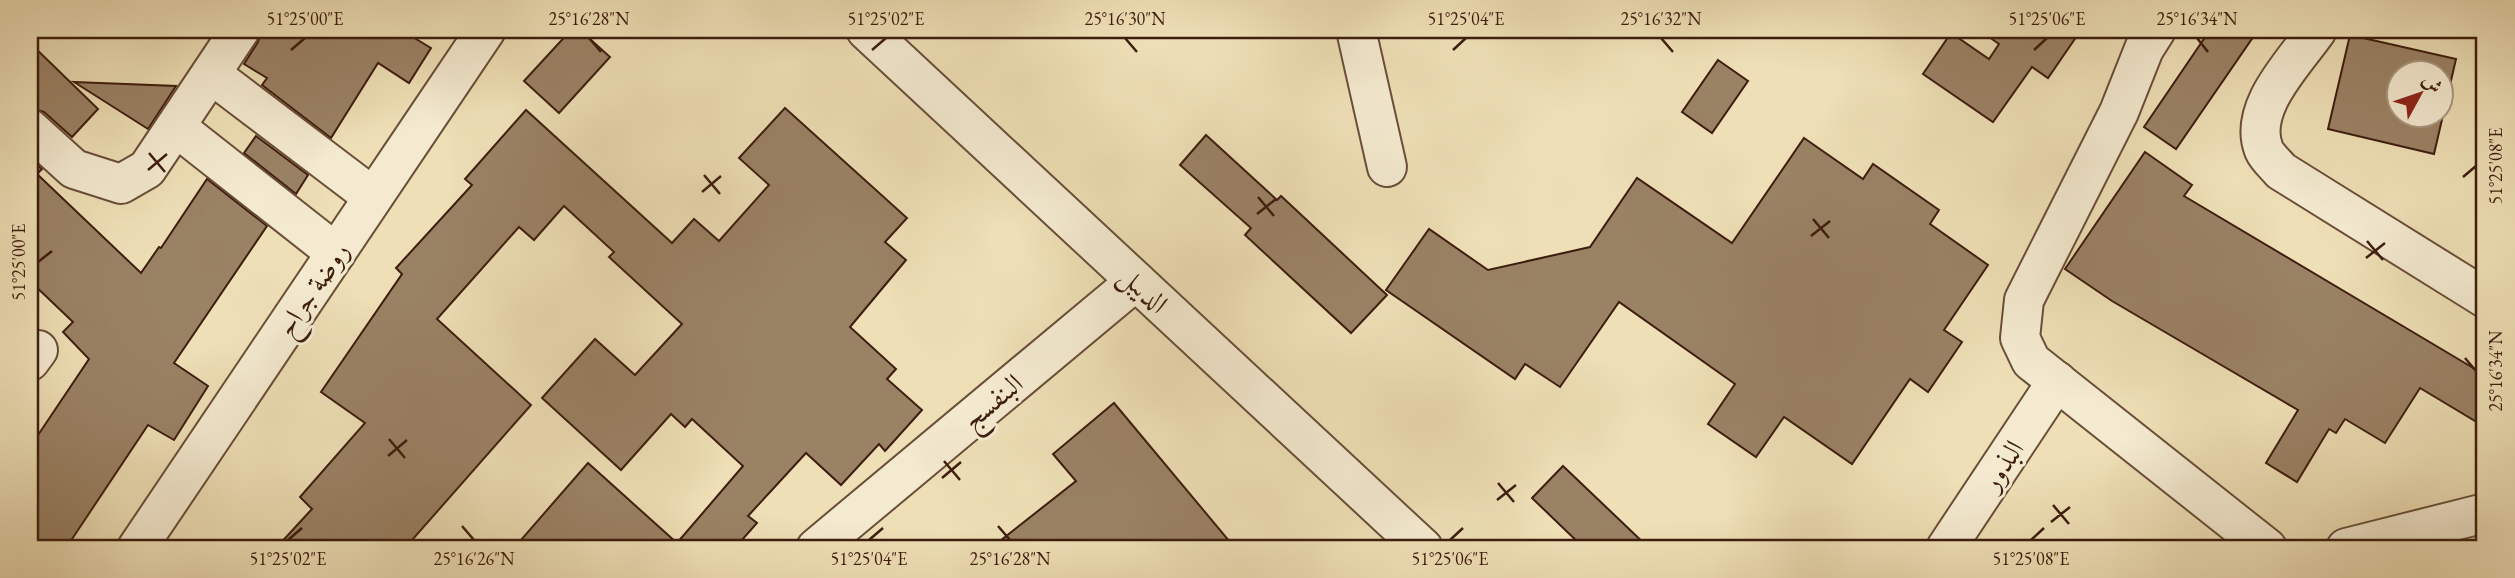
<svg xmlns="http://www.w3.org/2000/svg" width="2515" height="578" viewBox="0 0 2515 578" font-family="'EB Garamond',Amiri,serif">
	<rect width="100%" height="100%" fill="#eedfb6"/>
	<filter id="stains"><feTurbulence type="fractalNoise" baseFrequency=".00286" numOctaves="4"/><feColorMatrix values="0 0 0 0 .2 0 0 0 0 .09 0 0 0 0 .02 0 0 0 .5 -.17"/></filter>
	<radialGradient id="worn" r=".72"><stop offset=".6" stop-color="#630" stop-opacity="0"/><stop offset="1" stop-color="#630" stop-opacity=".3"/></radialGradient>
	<g fill="#9a8265" stroke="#3e1d0e" stroke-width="2" fill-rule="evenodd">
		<polygon points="262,30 401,30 431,48 409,83 378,63 331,138 262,85 267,78 244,64 258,42"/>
		<polygon points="571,30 580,30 610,57 559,113 524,81"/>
		<polygon points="1979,30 2081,30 2048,78 2032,67 1993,122 1923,74 1951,33 1989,59 1999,44"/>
		<polygon points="2210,30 2258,30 2176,149 2144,127"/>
		<path d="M2350 35 2456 59 2434 154 2328 129ZM2399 74H2441V116H2399Z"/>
		<polygon points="30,43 98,109 72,137 44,112 30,108"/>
		<polygon points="1718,60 1748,81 1712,133 1682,112"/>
		<polygon points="74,82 176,86 148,129"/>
		<polygon points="785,108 907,218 885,242 906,260 850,327 896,369 887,379 922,410 885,451 879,444 841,485 806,453 748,516 757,523 735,548 514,548 588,463 677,543 743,466 692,419 685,427 671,414 621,470 542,398 595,339 635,375 682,324 609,257 614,252 564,206 534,240 519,227 437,319 531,405 405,548 276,548 312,509 300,497 365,423 321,392 402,274 396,268 472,185 465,179 526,110 672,243 694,219 719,241 769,185 739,158"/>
		<polygon points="1206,135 1277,200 1281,196 1387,295 1351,333 1245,235 1251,228 1180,165"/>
		<polygon points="256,136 308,175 296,194 244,153"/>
		<polygon points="1804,138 1863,179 1873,164 1939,210 1930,224 1988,265 1944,330 1962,342 1928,392 1910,379 1852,464 1784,417 1756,457 1708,424 1735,384 1619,302 1560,387 1525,364 1515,379 1386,290 1429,229 1488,270 1590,247 1637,178 1732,243"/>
		<polygon points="2145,152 2192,185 2184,196 2485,375 2485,427 2420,388 2385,443 2345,419 2336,433 2329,429 2297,482 2266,463 2298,410 2112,301 2065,269"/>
		<polygon points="30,158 42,169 37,174 141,273 159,247 161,248 207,179 267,226 174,363 208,386 174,440 148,425 66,548 30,548 30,447 89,359 63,332 73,322 30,281"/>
		<polygon points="1114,403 1235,548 991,548 1076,481 1053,454"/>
		<polygon points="1563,466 1649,548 1584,548 1532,498"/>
	</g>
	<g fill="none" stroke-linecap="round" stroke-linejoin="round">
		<defs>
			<g id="minor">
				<polyline points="866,30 1423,548"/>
				<polyline points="1356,30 1387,167"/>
				<polyline points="2156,30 2144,49 2119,112 2024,300 2020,338 2031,361 2267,548"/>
				<path d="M2317 30C2295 62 2247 108 2264 150 2267 157 2276 165 2281 171L2485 298"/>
				<polyline points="211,74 373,197"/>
				<polyline points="176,127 336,253"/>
				<polyline points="30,129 74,169 121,184 147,169 240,30"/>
				<polyline points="30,361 38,350"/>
				<polyline points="137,548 486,30"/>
				<polyline points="816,548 1136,281"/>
				<polyline points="1946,548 2057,381"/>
				<polyline points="2346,548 2485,513"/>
			</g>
		</defs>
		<use href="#minor" stroke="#6a4e38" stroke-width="42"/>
		<use href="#minor" stroke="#f4ead0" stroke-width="38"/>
	</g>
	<path fill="none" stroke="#3e1d0e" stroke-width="2.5" d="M589 38 601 52M1125 38 1137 52M1661 38 1673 52M2197 38 2208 52M291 50 305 38M872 50 886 38M1453 50 1466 38M2034 50 2047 38M149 153 165 172M148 170 167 154M704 175 720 194M2463 177 2476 166M702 192 721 176M1258 197 1274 216M1257 214 1276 199M1813 219 1829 238M1811 236 1830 221M2367 241 2383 260M2366 258 2385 243M38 262 52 251M2465 358 2476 371M389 439 405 458M388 456 407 440M944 461 960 480M942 478 961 462M1498 483 1514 502M1497 500 1516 485M2053 505 2069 524M2051 522 2070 507M462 526 474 540M998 526 1010 540M288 540 302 528M869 540 883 528M1450 540 1463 528M2031 540 2044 528"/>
	<g text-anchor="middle" stroke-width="6" stroke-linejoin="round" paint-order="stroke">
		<g font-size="28" fill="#3e1d0e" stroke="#f4ead0">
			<text transform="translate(312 289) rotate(-56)" y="10">روضة جراح</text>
			<text transform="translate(1144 289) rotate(43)" y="10">الديبل</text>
			<text transform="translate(992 401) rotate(-40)" y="10">البنفسج</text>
			<text transform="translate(2002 465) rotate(-57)" y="10">البذور</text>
		</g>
	</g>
	<rect width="2515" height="578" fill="none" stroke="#eedfb6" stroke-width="77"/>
	<g transform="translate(2420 94) rotate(50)"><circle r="33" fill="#f4ead0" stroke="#ab9882" stroke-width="2"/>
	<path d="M0-5L12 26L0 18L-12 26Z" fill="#8f2418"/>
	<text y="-10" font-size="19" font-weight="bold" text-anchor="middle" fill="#3e1d0e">ش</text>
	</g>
	<rect x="38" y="38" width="2438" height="502" fill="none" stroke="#3e1d0e" stroke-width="2.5"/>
	<g font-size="18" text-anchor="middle" fill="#3e1d0e">
		<text x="305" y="25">51°25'00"E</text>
		<text x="589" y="25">25°16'28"N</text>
		<text x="886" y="25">51°25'02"E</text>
		<text x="1125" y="25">25°16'30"N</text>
		<text x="1466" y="25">51°25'04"E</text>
		<text x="1661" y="25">25°16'32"N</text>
		<text x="2047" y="25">51°25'06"E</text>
		<text x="2197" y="25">25°16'34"N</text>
		<text transform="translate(2496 166) rotate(-90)" y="6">51°25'08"E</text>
		<text transform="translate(19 262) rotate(-90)" y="6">51°25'00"E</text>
		<text transform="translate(2496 371) rotate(-90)" y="6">25°16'34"N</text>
		<text x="288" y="565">51°25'02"E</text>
		<text x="474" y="565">25°16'26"N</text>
		<text x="869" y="565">51°25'04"E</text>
		<text x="1010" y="565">25°16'28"N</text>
		<text x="1450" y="565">51°25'06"E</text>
		<text x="2031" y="565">51°25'08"E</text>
	</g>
	<rect width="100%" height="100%" filter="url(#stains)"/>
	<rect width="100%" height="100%" fill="url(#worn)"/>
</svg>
